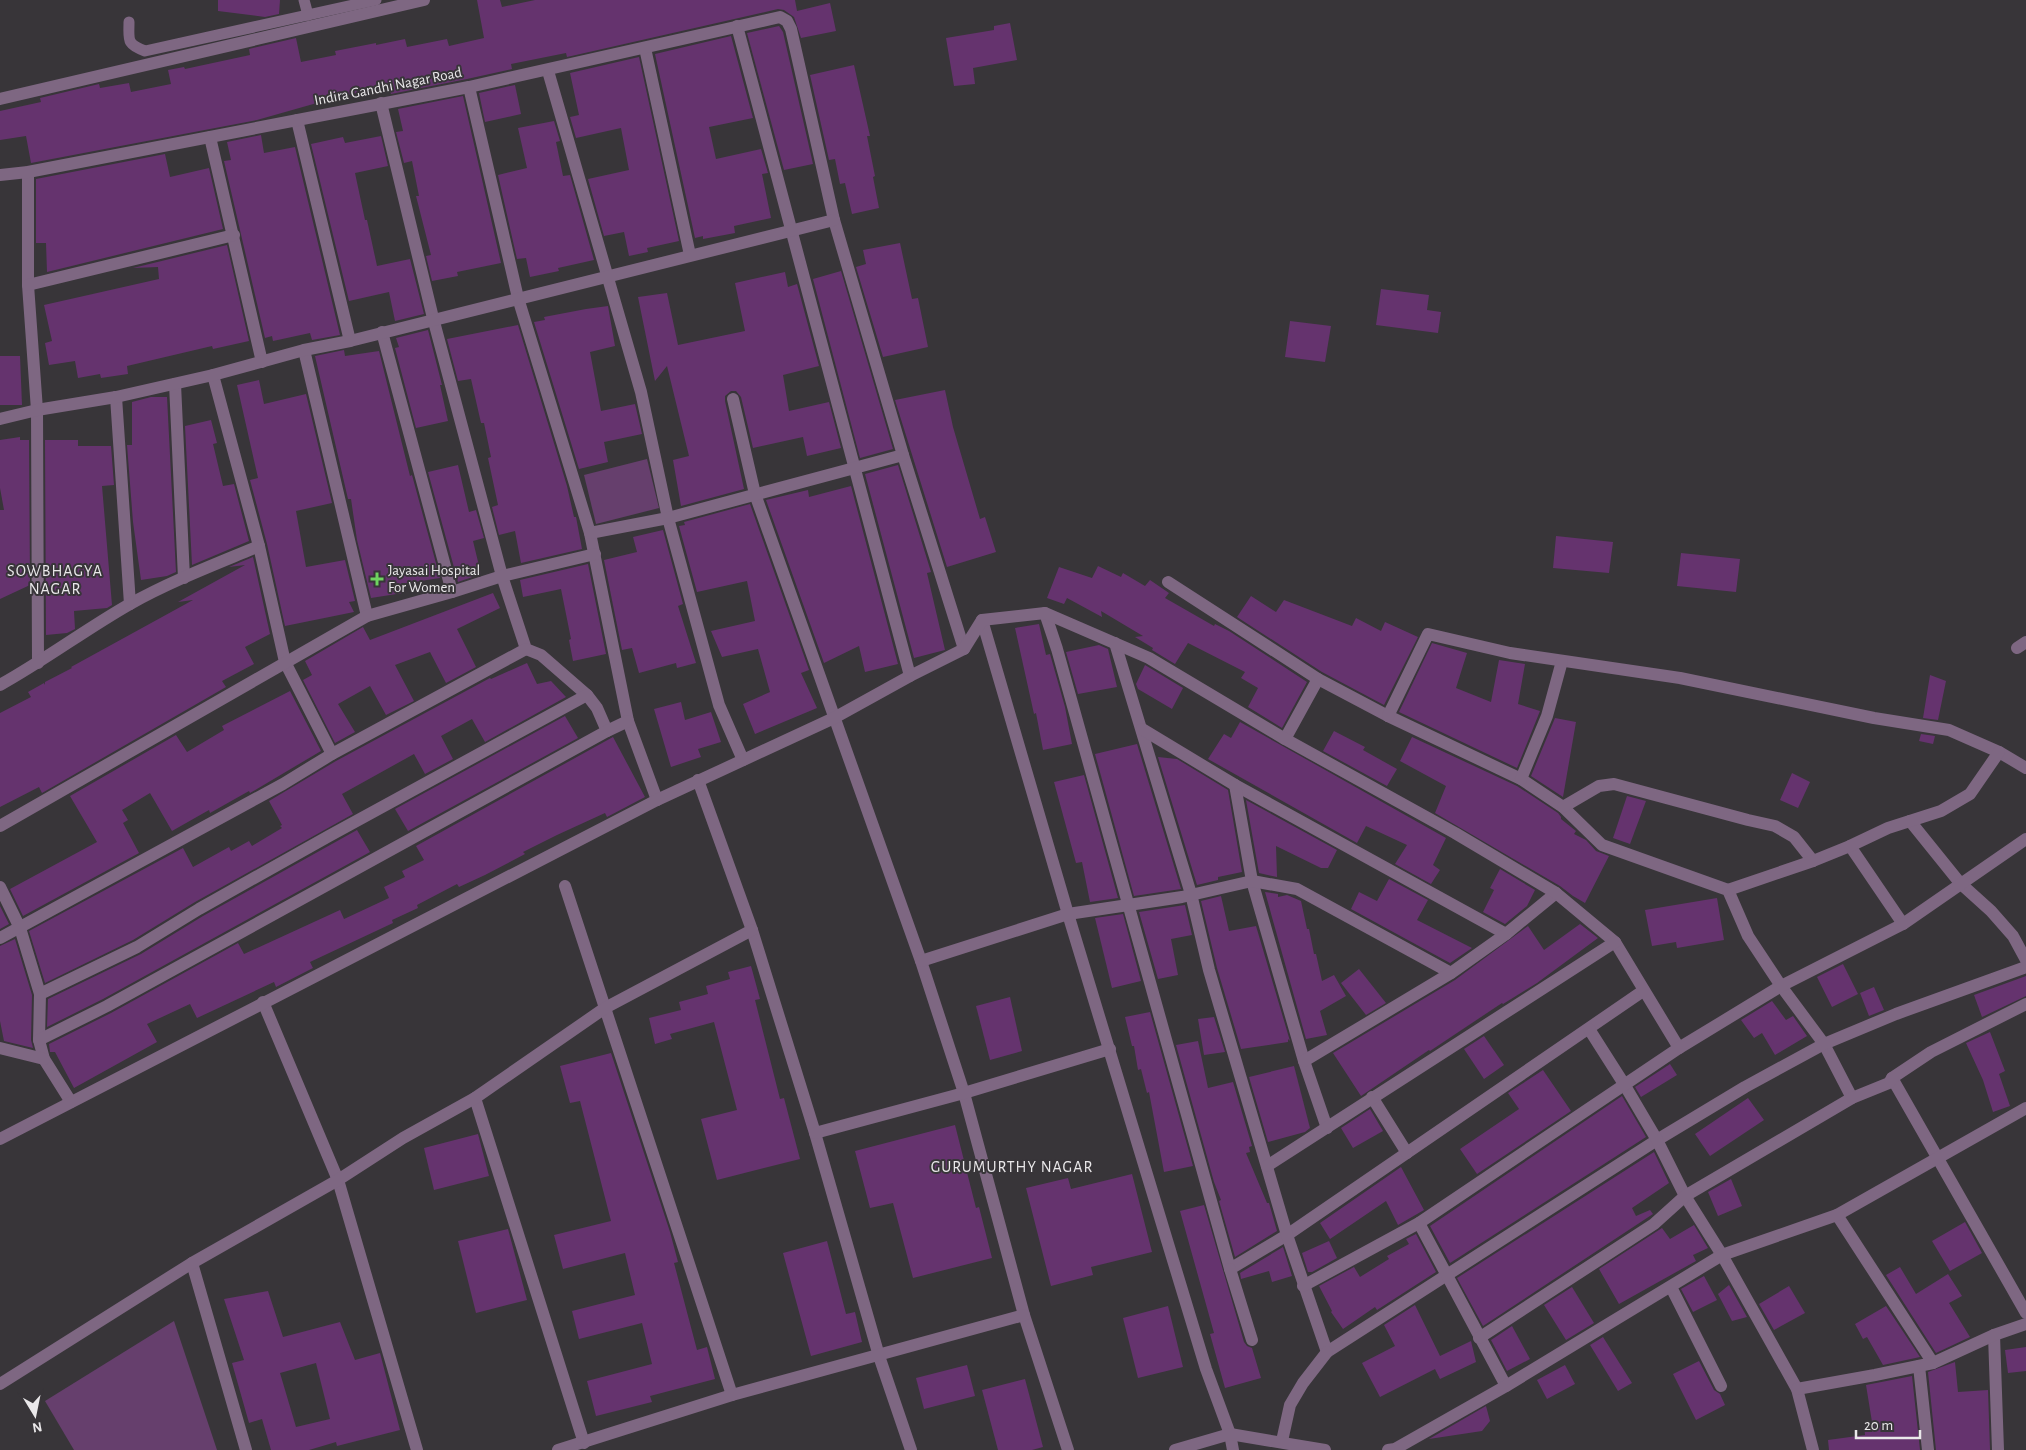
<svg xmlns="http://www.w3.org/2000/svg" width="2026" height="1450" viewBox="0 0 2026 1450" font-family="'Alegreya Sans',sans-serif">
	<rect width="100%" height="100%" fill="#383539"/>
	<g fill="#663f6d">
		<polygon points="647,459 659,508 596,524 584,475"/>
		<polygon points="174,1321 217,1450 74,1450 45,1401"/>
	</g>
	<g fill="#65336e" fill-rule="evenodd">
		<polygon points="218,0 280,0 279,14 265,17 218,11"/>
		<polygon points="477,0 500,0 502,7 535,0 795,0 797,11 830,3 836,31 801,38 794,17 784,10 778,9 567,57 566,53 511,64 512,69 467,79 391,94 389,86 338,97 257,120 31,163 26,136 0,140 0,111 41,102 40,98 99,84 100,88 129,83 131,92 171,84 168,70 184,67 185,69 250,55 249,49 296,38 301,62 336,55 335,51 376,43 376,45 405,39 407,47 447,39 449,46 484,38"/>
		<polygon points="1010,23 1017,60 973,68 975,84 954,86 946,38 994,30 994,26"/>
		<polygon points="779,26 783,32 813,164 784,170 747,33"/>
		<polygon points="731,36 753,118 709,127 716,159 761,149 768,173 762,174 771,218 734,226 735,233 703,239 703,236 695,238 655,54"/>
		<polygon points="639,57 679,241 647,248 648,252 629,256 624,232 604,236 588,179 629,170 621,128 576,138 570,117 579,115 570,73"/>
		<polygon points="854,65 870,136 867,136 875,176 873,177 879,208 852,214 845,183 840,184 835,159 829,160 810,75"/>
		<polygon points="515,85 521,114 485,122 479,93"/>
		<polygon points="463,96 501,263 457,272 458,276 432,281 426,256 431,255 416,196 419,196 412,161 404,163 396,132 403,131 398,109"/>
		<polygon points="554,121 560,141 556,142 563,176 570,175 594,260 558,268 559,271 530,277 526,258 517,259 498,175 527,168 518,128"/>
		<polygon points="261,135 264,153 295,147 340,335 312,340 310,333 273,341 272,336 265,338 224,161 231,160 227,142"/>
		<polygon points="381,136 388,166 355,173 365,220 367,220 377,266 410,259 424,314 395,321 389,292 349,301 311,144 343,137 345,143"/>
		<polygon points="165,154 170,177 209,168 223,229 47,272 46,243 36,243 36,179"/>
		<polygon points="900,243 912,299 918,298 928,347 883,357 856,267 866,264 863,250"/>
		<polygon points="227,245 249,341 213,349 212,346 127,366 128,374 101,378 100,374 78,378 75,361 49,365 45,343 52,341 44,305 159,279 158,267 133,268"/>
		<polygon points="841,271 893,449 860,458 813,279"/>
		<polygon points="785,272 788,287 797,284 819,366 783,375 789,411 829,402 841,448 807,456 803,437 753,448 741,397 736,391 731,391 725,396 725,401 744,489 681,506 673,460 689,456 667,366 655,381 638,297 667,293 678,345 745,331 735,283"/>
		<polygon points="1381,289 1429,295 1427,310 1441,312 1438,333 1376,325"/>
		<polygon points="608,306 615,346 590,352 601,411 635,404 642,434 604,442 608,462 579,469 534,322 545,320 544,317 586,309"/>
		<polygon points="1290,321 1331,326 1325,362 1285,357"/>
		<polygon points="518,325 567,486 574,517 576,517 582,549 521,563 515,531 499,535 492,507 498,505 488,458 491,457 484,423 481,423 471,379 458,381 447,339"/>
		<polygon points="428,330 442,385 440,385 448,421 416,428 395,348 399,347 396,338"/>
		<polygon points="344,350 345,356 379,351 410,476 412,475 440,578 401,584 403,593 371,598 357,540 351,499 348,499 315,356"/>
		<polygon points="0,356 20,356 22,405 0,405"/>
		<polygon points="259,380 264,404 306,394 332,503 296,511 306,567 345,560 355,601 349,602 354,612 285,626 267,544 250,480 258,478 237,385"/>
		<polygon points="945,390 953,427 980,519 985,517 996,552 947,567 895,400"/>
		<polygon points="151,397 167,397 176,572 167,576 141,580 133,522 127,445 132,445 132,402"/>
		<polygon points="211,420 217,443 213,444 223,486 234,484 249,541 192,565 185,426"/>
		<polygon points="20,437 20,440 29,440 30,585 0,599 0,510 4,510 0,488 0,440"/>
		<polygon points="45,440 78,440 78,446 111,446 114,485 102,486 112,605 107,608 74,611 75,629 67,633 46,635"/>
		<polygon points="458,465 469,512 476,510 484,538 473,541 481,574 458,582 428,472"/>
		<polygon points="898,465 931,572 927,573 945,650 914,658 865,474"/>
		<polygon points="851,486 898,664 865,672 859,646 824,663 766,500 808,490 809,497"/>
		<polygon points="750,504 809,670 801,673 817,708 755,734 743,704 770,692 758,649 722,657 711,631 755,621 747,581 697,592 679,526 685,525 684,522"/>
		<polygon points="663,530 683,604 678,606 696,663 677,668 676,663 639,673 632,648 622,650 604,560 637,552 633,537"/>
		<polygon points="1556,536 1613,542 1609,573 1553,568"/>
		<polygon points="1681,553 1740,559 1736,592 1677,586"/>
		<polygon points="253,557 270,634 245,647 254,664 222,681 226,687 42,793 39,787 0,807 0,713 31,697 28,692 44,683 45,685 45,682 72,668 71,667 193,600 178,602 245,565 229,567"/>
		<polygon points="588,564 606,654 573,661 569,640 571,639 561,589 523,597 520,580"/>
		<polygon points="1098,566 1121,577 1123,573 1145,586 1150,580 1169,593 1165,598 1214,626 1215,624 1229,631 1307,682 1282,728 1248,707 1258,688 1241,678 1245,672 1188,643 1175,664 1152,650 1153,648 1135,637 1143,636 1101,611 1102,617 1067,598 1064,604 1047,598 1059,567 1092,578"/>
		<polygon points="493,593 500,608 457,629 476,667 446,683 430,652 395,665 414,701 386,715 370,686 338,704 355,732 335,743 303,680 312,675 305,661 363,627 370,640"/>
		<polygon points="1251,596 1276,612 1284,600 1352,626 1356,618 1381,631 1385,622 1418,637 1384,705 1322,672 1237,617"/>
		<polygon points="1039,624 1046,655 1050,654 1065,707 1072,744 1043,750 1036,713 1034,714 1015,628"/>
		<polygon points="1432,643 1467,653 1456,688 1491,702 1499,660 1525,664 1518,704 1540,711 1517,768 1399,712"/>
		<polygon points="1099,645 1108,649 1117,687 1078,694 1066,652"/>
		<polygon points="527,663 537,684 551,681 566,697 485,742 472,719 441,736 453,759 425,774 414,754 342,794 353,814 195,902 133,940 45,983 29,931 183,848 193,867 229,847 231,851 249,841 252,846 282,828 280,826 282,825 269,801 336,761 490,678 491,679"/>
		<polygon points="1145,665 1183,688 1172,709 1138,689 1136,684"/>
		<polygon points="1930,675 1946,681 1938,720 1923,718"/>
		<polygon points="290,691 321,751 250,793 249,791 210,813 209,810 172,831 150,793 122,810 128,820 123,823 139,853 23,916 10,889 97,842 70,796 176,735 187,752 224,730 222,726"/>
		<polygon points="681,702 685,720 711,712 721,742 698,749 701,757 671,767 654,709"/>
		<polygon points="565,716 578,738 408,831 395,809"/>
		<polygon points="1555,718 1576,722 1563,797 1531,776"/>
		<polygon points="1240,722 1446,838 1433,865 1440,870 1431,884 1395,864 1407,845 1366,826 1357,843 1208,759 1224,734 1231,738"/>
		<polygon points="1334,731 1365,747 1363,750 1397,769 1387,786 1323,751"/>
		<polygon points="1921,734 1935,736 1933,744 1919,741"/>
		<polygon points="613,737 645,797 607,817 605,813 557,835 523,852 525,854 485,875 459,887 457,884 417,905 418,908 392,920 393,923 310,962 313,968 276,987 274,982 197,1018 190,1004 147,1024 157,1042 74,1088 55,1052 50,1052 49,1044 111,1013 238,943 244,954 340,910 344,919 389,898 384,887 405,877 402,871 424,860 416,846"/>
		<polygon points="1412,737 1517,786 1558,813 1561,817 1561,819 1576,831 1574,834 1586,840 1596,851 1609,856 1585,903 1573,896 1560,886 1435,813 1446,786 1400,761"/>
		<polygon points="1137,744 1181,889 1134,896 1095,754"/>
		<polygon points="1158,757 1177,759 1228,790 1242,872 1218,877 1218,880 1197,885"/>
		<polygon points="1792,773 1810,782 1798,808 1780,800"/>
		<polygon points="1084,775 1118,898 1090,902 1082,862 1076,863 1054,782"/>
		<polygon points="1627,796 1646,801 1630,844 1613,838"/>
		<polygon points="1246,800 1337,850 1328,868 1321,868 1276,846 1277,877 1259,873"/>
		<polygon points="357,830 370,852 103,999 47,1027 48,999 141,954 203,916"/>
		<polygon points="1500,869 1535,890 1527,906 1505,924 1483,912 1494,890 1490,888"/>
		<polygon points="1389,879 1428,900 1417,920 1472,948 1450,963 1351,909 1359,892 1377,901"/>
		<polygon points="1265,892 1278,894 1278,897 1287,895 1301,901 1307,929 1309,929 1314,954 1316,954 1322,981 1334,975 1346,996 1320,1011 1327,1035 1306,1039"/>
		<polygon points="1221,896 1229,931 1256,926 1290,1041 1288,1039 1288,1042 1241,1049 1217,968 1201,901"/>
		<polygon points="1717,898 1724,940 1677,948 1676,942 1652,946 1645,910"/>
		<polygon points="1185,905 1192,935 1171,939 1178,975 1158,979 1139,912"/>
		<polygon points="0,906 9,924 0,929"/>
		<polygon points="1123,914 1141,981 1112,988 1095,918"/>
		<polygon points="1580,924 1598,938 1537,983 1503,1004 1502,1003 1430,1051 1429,1050 1361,1096 1333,1053 1455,980 1528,926 1544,950"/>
		<polygon points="15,939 32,995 31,1040 33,1048 4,1041 0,1021 0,946"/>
		<polygon points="1843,964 1858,994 1832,1007 1817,977"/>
		<polygon points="751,966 760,999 755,1000 780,1099 784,1098 800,1159 717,1180 701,1119 737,1110 714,1022 670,1034 672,1039 655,1044 649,1018 681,1010 679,1002 708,994 706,986 730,979 728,972"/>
		<polygon points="1359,969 1386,1003 1366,1015 1341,983"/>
		<polygon points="2026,976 2026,996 1982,1017 1974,995"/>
		<polygon points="1874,987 1884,1010 1869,1016 1860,993"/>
		<polygon points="1010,997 1022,1051 990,1060 976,1006"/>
		<polygon points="1772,1001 1786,1020 1793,1016 1807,1036 1775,1055 1762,1033 1754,1038 1741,1020"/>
		<polygon points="1150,1012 1193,1166 1164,1172 1149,1092 1147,1093 1141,1069 1138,1070 1134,1046 1132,1046 1125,1017"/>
		<polygon points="1214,1017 1225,1052 1204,1055 1198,1019"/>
		<polygon points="1990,1032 2005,1071 1999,1074 2010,1106 1993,1112 1983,1080 1966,1043"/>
		<polygon points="1484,1036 1504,1065 1484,1079 1464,1049"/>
		<polygon points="1198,1041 1208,1088 1233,1082 1252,1146 1249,1147 1250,1152 1246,1153 1267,1203 1269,1203 1277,1231 1235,1257 1219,1201 1221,1200 1214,1182 1176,1045"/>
		<polygon points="611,1053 670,1232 678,1262 674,1263 697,1350 707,1347 715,1379 650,1396 652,1402 596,1416 587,1381 652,1364 642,1323 579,1339 572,1311 635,1295 625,1253 563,1269 554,1235 611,1221 580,1101 570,1103 560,1066"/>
		<polygon points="1670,1064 1677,1075 1641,1097 1635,1087"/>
		<polygon points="1294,1066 1310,1128 1305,1132 1268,1142 1249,1077"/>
		<polygon points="1543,1070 1571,1111 1477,1174 1460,1149 1519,1109 1508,1093"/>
		<polygon points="1622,1096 1646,1137 1450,1263 1430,1226"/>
		<polygon points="1748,1098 1764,1120 1710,1156 1695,1134"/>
		<polygon points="1370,1109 1383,1131 1353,1148 1341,1128"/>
		<polygon points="955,1125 976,1208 979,1207 992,1258 913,1278 893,1203 870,1208 855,1151"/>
		<polygon points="478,1134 489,1176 434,1190 424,1148"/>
		<polygon points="1654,1152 1669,1183 1632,1208 1636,1216 1650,1210 1653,1214 1483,1326 1457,1278"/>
		<polygon points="1401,1167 1424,1210 1398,1225 1386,1201 1330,1239 1320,1223"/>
		<polygon points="1132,1174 1152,1252 1091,1267 1093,1275 1051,1286 1026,1188 1068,1178 1071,1189"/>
		<polygon points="1731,1179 1742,1206 1718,1216 1708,1192"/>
		<polygon points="1204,1205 1244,1342 1247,1346 1252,1348 1261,1378 1225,1388 1210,1334 1214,1333 1180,1211"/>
		<polygon points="1965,1222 1982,1253 1950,1271 1932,1241"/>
		<polygon points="1694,1225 1708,1248 1693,1255 1696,1261 1619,1304 1599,1269 1662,1228 1670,1239"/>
		<polygon points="508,1229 527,1300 476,1313 458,1241"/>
		<polygon points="1416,1234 1436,1272 1377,1310 1375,1307 1343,1329 1331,1312 1332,1311 1319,1286 1354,1267 1360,1277 1389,1259 1387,1256 1409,1244 1406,1239"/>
		<polygon points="827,1241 846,1314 855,1312 862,1342 811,1356 783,1253"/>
		<polygon points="1329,1241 1337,1258 1312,1272 1308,1272 1302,1253"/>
		<polygon points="1283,1247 1292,1276 1272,1282 1269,1271 1241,1279 1240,1273"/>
		<polygon points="1900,1267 1916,1294 1948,1274 1962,1296 1949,1303 1970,1337 1936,1353 1886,1275"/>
		<polygon points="1704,1276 1717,1300 1693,1312 1681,1289"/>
		<polygon points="1729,1285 1747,1317 1732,1321 1718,1294"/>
		<polygon points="1789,1286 1805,1313 1774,1330 1759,1304"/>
		<polygon points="1572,1287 1594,1323 1566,1340 1544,1305"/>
		<path d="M268 1291 283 1337 340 1322 355 1360 380 1353 400 1430 337 1446 336 1442 309 1450H271L262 1419 249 1423 232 1363 244 1360 224 1299ZM316 1363 330 1419 296 1427 280 1373Z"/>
		<polygon points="1415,1305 1440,1356 1471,1341 1476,1362 1440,1379 1435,1369 1380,1397 1362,1363 1395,1346 1384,1325"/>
		<polygon points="1168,1306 1183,1367 1138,1378 1123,1318"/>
		<polygon points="1886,1306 1920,1357 1883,1365 1867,1337 1863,1339 1855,1324"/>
		<polygon points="1512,1326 1530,1359 1507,1371 1491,1340"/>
		<polygon points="1603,1337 1632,1383 1618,1391 1590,1345"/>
		<polygon points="2026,1347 2026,1371 2008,1373 2005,1350"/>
		<polygon points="1699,1361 1714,1390 1720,1394 1725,1405 1696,1420 1673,1374"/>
		<polygon points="1955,1362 1958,1392 1988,1390 1990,1450 1936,1450 1928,1372"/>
		<polygon points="967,1365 975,1396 924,1409 916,1378"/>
		<polygon points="1565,1365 1575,1384 1547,1399 1537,1380"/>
		<polygon points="1912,1376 1920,1450 1829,1450 1828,1440 1865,1435 1864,1423 1872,1422 1866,1385"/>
		<polygon points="1025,1379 1043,1447 1032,1450 998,1450 982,1390"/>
		<polygon points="1486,1406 1490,1421 1482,1431 1429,1439"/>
	</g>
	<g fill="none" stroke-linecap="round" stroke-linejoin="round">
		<g stroke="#7e6782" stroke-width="11">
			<polyline points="304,0 308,15"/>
			<path d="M129 22C129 40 126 44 145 51L376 0"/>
		</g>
		<g stroke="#7e6782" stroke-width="12">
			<polyline points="737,26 910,676"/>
			<polyline points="645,48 690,255"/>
			<polyline points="548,71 641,392 668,518 719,705 743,760"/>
			<polyline points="469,87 518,298 590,533 628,721 657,800"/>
			<polyline points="0,99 424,0"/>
			<polyline points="381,103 433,318 502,576 526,649 541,655 587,695 597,708 607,731"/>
			<polyline points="297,120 350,341"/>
			<polyline points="210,137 262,362"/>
			<polyline points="28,172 28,285 37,410 38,663"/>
			<polyline points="0,175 28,172 469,87 780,17 787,21 791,29 834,220 903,455 964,649"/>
			<polyline points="28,285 234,235"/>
			<polyline points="382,332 452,592"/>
			<polyline points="304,350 367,616"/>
			<polyline points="213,375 259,546 285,662 332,754"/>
			<polyline points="175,384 184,578"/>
			<polyline points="116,397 130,604"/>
			<polyline points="733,399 755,494 921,961 964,1093 1024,1315 1068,1450"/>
			<polyline points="0,419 37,410 116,397 213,375 304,350 350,341 834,220"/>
			<polyline points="590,533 668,518 903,455"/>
			<polyline points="1168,582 1318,679 1388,716 1521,779 1563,807 1602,845 1728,890 1748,936 1781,986 1824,1044 1852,1098"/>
			<polyline points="1045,613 1057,649 1230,1269 1287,1235 1643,991"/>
			<polyline points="982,620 1068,914 1206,1369 1230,1434 1233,1450"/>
			<polyline points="1115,643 1191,894 1209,970 1287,1235 1327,1352 1657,1140 1745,1087 1824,1044 1896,1014 2026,967"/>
			<polyline points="2017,648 2026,642"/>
			<path d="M0 685C45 660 86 629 130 604 171 581 216 564 259 546"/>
			<polyline points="1388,716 1428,634 1510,653 1680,678 1874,718 1949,730 1999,752 2026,768"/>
			<polyline points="1142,729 1235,785 1506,934"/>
			<polyline points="1285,739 1318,679"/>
			<polyline points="1521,779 1547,716 1562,661"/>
			<polyline points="698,780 752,930 815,1133 879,1356 911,1450"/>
			<polyline points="1235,785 1252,881 1304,1061 1327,1128"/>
			<polyline points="1563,807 1599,786 1614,784 1748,820 1775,826 1794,837 1813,861"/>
			<polyline points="1910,821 1960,883 1991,911 2013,936 2026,960"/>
			<polyline points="0,826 367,616 452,592 502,576 595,554"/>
			<polyline points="1850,846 1903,924"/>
			<polyline points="565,886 732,1395"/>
			<polyline points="0,887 20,928 40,994 39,1040 44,1059 71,1102"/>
			<polyline points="1728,890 1813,861 1850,846 1888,828 1941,811 1970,794 1999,752"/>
			<polyline points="0,938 283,784 332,754 526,649"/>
			<polyline points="921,961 1068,914 1182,897 1252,881 1297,889 1451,973"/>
			<polyline points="40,994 137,947 199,909 329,836 587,695"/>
			<polyline points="263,1002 338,1180 417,1450"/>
			<polyline points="1589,1029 1624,1084 1657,1140 1685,1196 1722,1255 1797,1389 1813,1450"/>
			<polyline points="39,1040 107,1006 607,731 628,721"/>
			<polyline points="0,1048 44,1059"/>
			<polyline points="1304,1061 1451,973 1506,934 1556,893"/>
			<polyline points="1892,1078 2026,1313"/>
			<polyline points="1372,1097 1407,1153"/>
			<polyline points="475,1098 584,1443"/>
			<polyline points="815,1133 964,1093 1110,1049"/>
			<polyline points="0,1139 657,800 834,718 910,676 964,649 982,620 1045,613 1149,658 1285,739 1455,833 1556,893 1615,942 1679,1048"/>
			<polyline points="1267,1166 1615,942"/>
			<polyline points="1837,1215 1933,1363"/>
			<polyline points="1419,1223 1506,1386"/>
			<polyline points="192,1263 246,1450"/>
			<polyline points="1230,1269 1252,1340"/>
			<polyline points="1303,1286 1419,1223 1679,1048 1781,986 1903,924 2026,839"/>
			<polyline points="1671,1287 1721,1386"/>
			<polyline points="1994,1335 1998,1450"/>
			<polyline points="1479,1338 1654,1224 1685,1196 1852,1098 1889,1083 1892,1078 1931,1052 2026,1004"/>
			<polyline points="1919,1366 1928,1450"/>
			<polyline points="0,1384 192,1263 338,1180 403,1138 475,1098 605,1008 752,930"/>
			<polyline points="1797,1389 1875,1375 1933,1363 1994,1335 2026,1324"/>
			<polyline points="1282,1441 1290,1405 1303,1383 1327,1352"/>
			<polyline points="558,1450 732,1395 1024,1315"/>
			<polyline points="1175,1450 1230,1434 1325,1450"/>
			<polyline points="1388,1450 1395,1449 1506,1386 1722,1255 1837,1215 2026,1108"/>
		</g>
	</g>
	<path fill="#6fd360" stroke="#383539" stroke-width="2" d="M374.5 571.5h5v5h5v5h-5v5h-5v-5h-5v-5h5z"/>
	<g text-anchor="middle" stroke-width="4" stroke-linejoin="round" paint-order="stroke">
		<g font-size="15" fill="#eae8ea" stroke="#383539">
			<text transform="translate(388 86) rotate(-11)" y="5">Indira Gandhi Nagar Road</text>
		</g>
		<g font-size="15" fill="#eae8ea" stroke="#383539" text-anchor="start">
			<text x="388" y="575">Jayasai Hospital<tspan x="388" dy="17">For Women</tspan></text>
		</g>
		<g font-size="16" letter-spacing="1" fill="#eae8ea" stroke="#383539">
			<text x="55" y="576">SOWBHAGYA<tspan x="55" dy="18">NAGAR</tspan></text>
			<text x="1012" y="1172">GURUMURTHY NAGAR</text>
		</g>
	</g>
	<g transform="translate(35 1415) rotate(170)" stroke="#383539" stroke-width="4" paint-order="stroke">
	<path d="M0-4L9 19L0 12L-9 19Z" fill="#eae8ea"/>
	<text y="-8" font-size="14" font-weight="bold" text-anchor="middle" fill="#eae8ea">N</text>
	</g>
	<path d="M1856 1430v8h64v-8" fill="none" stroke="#eae8ea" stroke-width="2.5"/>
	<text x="1864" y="1430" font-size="15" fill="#eae8ea" stroke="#383539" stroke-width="4" paint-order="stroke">20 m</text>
</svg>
